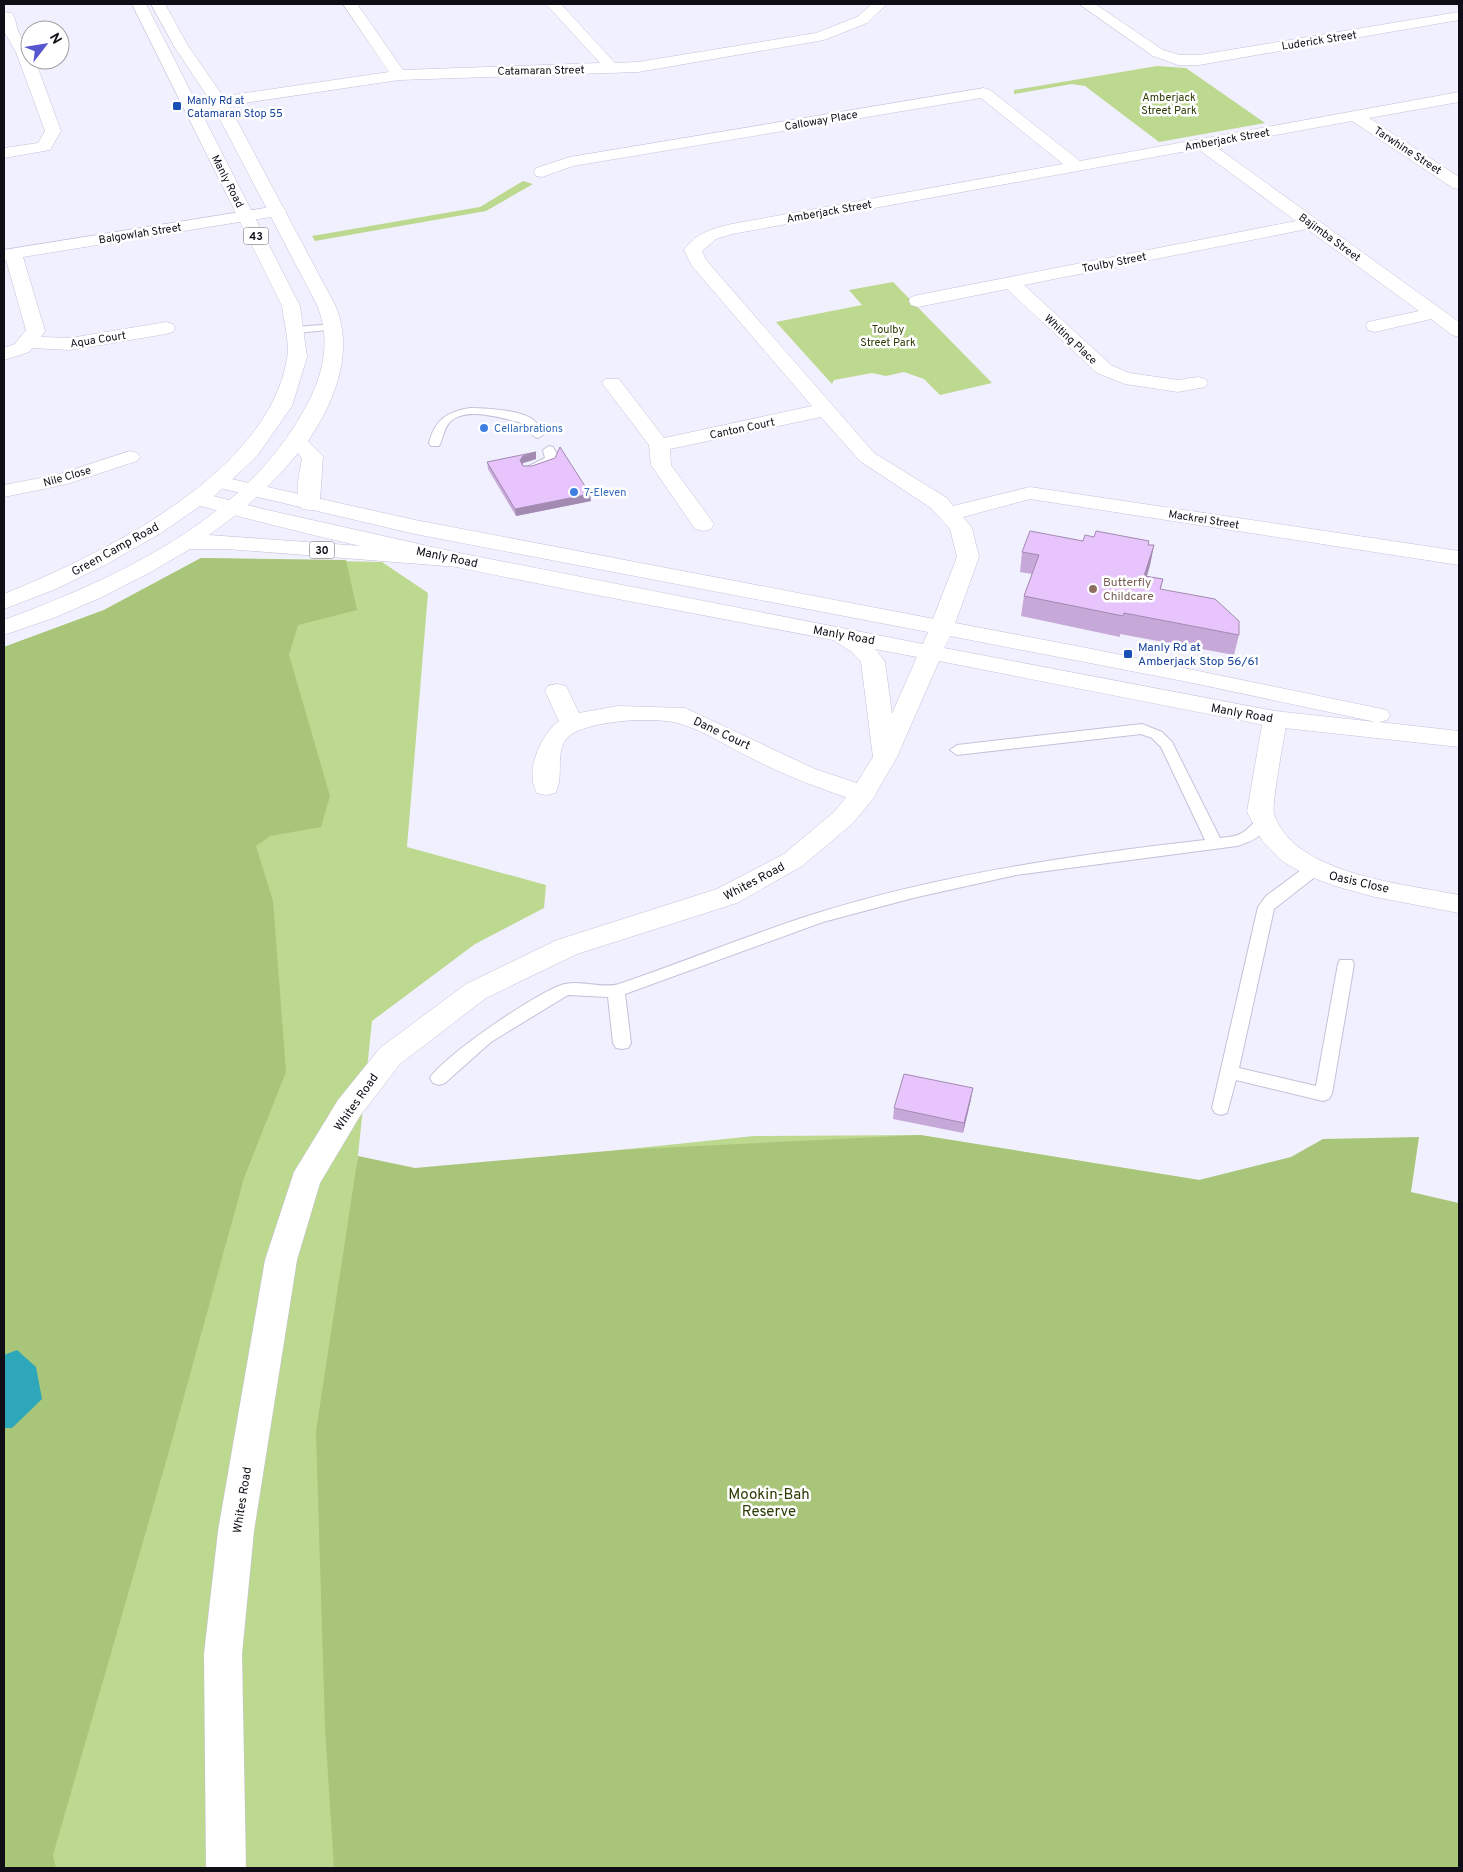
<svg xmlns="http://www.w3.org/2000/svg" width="1463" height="1872" viewBox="0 0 1463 1872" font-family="Overpass,sans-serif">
	<rect width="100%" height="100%" fill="#f1f0fe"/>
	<g fill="#bdd88f">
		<polygon points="1157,66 1186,68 1265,123 1159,142 1085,86 1072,84 1014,94 1014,90"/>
		<polygon points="523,181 533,184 486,211 315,241 312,236 480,207"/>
		<polygon points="893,282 992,383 940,395 924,379 904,372 886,376 872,373 834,380 832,384 776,322 862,305 849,290"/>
		<polygon points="201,558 382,562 428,593 407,847 546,885 544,908 475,944 372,1021 349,1242 619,1150 754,1136 920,1135 1199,1180 1459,1868 4,1868 4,647 104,610"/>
	</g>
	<g fill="#a9c57a">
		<polygon points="201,558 346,560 357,610 298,625 289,655 330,796 321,827 270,836 256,846 273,901 286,1072 244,1178 169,1451 53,1855 56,1868 4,1868 4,647 104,610"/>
		<polygon points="920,1135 1199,1180 1291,1157 1323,1139 1419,1137 1411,1192 1459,1203 1459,1868 334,1868 325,1727 316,1431 358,1156 415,1168 619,1150"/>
	</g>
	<polygon fill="#2fa7ba" points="17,1350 36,1367 42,1399 12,1428 4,1428 4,1355"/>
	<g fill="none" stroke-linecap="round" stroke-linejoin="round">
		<defs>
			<g id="lane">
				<polygon points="333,324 337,325 337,329 297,333 291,330 297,327"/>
				<path d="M470 408C485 408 519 410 532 419 537 422 541 429 544 434L538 438C530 436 527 426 519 422 500 418 468 407 451 421 443 428 444 438 439 446H431L429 443C435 420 446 412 470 408Z"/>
				<polygon points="549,446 553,447 558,456 555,463 537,470 529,470 527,467 545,458 543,450"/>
				<path d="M1142 724 1162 732 1172 742 1220 838C1227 837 1234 837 1240 834 1251 829 1255 816 1268 819L1271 823C1263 836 1251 842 1237 846L1016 875 913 898 823 922 625 994 631 1043 628 1048 622 1049 616 1048 613 1043 608 997 568 995 491 1042 445 1083 439 1085 433 1083 430 1078C442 1057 541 989 565 984 582 980 602 989 619 984 684 962 748 935 814 914 941 874 1073 855 1205 840L1161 747 1152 738 1141 734 957 755 950 750 957 745Z"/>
				<polygon points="1314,864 1320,865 1322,869 1320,873 1274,909 1239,1068 1316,1086 1338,964 1340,960 1352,960 1354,964 1332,1094 1329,1099 1323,1101 1236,1080 1227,1113 1221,1115 1215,1113 1212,1108 1258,907 1266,896 1308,865"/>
			</g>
			<g id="street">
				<polygon points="343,4 357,4 403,70 600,63 546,4 561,4 615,63 638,62 816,33 857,17 872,4 887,4 867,23 824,40 638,72 399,80 191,111 183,106 191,101 389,72"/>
				<polygon points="1079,4 1095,4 1163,50 1180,55 1199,55 1459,12 1459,20 1199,65 1178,65 1153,56"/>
				<path d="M4 12 12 13C16 19 16 26 19 33 24 44 30 48 30 60H35L61 131 50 150 4 158V148L38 143 45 131 16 52 5 33Z"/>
				<path d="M984 88 990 90 1080 161 1459 92V102L1369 118 1459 177V189L1453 188 1352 121 1215 146 1459 322V337L1452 335 1431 319 1375 332 1368 330 1366 326 1368 322 1419 311 1307 229 1024 285 1111 365 1129 373 1178 380 1198 377 1205 379 1208 383 1205 387 1178 392 1125 384 1097 373 1007 289 918 307 911 305 909 301 911 297 918 295 1296 221 1198 149 732 234 716 239 702 251 706 260 874 453 947 498 953 506 1030 487 1459 551V565L1030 499 963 517 972 528 979 557 953 629 949 634 941 636 933 634 929 629 957 557 950 529 931 508 860 461 821 417 670 449 671 465 714 524 711 529 703 531 695 529 651 465 649 445 602 383 605 379H619L664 438 812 406 692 266 684 250C696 233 713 228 732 224L1063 164 981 98 573 166 542 177 536 176 534 172 536 168 570 157Z"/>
				<polygon points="277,206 283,207 286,211 283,215 23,257 45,331 41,337 70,338 166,322 173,324 175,328 173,332 166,334 70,350 32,348 29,352 4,360 4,348 15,344 26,330 6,260 4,260 4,250"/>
				<polygon points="130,451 137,453 140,457 137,461 67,484 4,497 4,485 56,475"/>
				<path d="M557 684 566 686 579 713 618 706 685 708 815 769 872 788 876 794 872 800 863 802 854 800C816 787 784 775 749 757 727 746 704 731 681 724 657 716 584 720 567 738 554 753 565 778 555 793L546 795 537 793C524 772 541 734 559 721L545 691 548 686Z"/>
				<path d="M1275 711 1284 714 1287 719C1285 734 1271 805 1274 814 1294 875 1406 884 1459 895V913L1375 897 1335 886 1306 875 1282 861 1263 842 1247 812 1263 719 1266 714Z"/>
			</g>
			<path id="secondary" d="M218 476 415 520 1092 649 1387 710 1390 715 1387 720 1379 722 1459 731V747L1275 727 939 661 897 757 872 800 852 824 802 866 737 903 577 954 486 998 400 1064 360 1116 320 1183 297 1260 254 1531 242 1654 246 1868H206L204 1654 218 1531 265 1260 294 1172 338 1100 380 1048 466 984 557 940 717 889 784 854 834 812 853 789 873 757 861 662 852 652 833 640C618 598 401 562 190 503L187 498 190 493 198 492 263 509 459 553 923 644 928 632 415 534 211 486 207 482 211 478ZM950 636 1188 682 1376 722 1275 711 944 648ZM875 649 917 657 892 714 885 662Z"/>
			<g id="primary">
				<path d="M132 4H146L300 306 307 357 292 406 257 456 213 497 161 533 107 564 56 589 4 609V594C102 554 267 475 287 359 290 343 284 322 282 306Z"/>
				<path d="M151 4H165L188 46 227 102 335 305C355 351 335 401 308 441L323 456C322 466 321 503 318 509L310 510 302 509C293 495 300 472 302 458L298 453C272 485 243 511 209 535L459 553 467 555 470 560 467 565 459 567 227 549H190L149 573 102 597 56 617 4 635V620C117 578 244 520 304 410 323 377 332 341 317 305L211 102 174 46Z"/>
			</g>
		</defs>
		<use href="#lane" stroke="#c4c1d9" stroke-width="2"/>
		<use href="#street" stroke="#c4c1d9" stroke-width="1"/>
		<use href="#secondary" stroke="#c4c1d9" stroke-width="1"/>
		<use href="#primary" stroke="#c4c1d9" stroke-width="1"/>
		<use href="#lane" fill="#fff" fill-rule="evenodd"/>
		<use href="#street" fill="#fff" fill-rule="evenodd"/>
		<use href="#secondary" fill="#fff" fill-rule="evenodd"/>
		<use href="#primary" fill="#fff" fill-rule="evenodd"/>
	</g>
	<g fill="#c7a9d9">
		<polygon points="536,459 523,463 523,466 591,501 516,516 488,469 487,462"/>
		<polygon points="1083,541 1154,545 1150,565 1147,576 1163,579 1161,589 1239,635 1234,655 1120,634 1120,637 1021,616 1024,596 1032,574 1020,572 1022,552"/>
		<polygon points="971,1099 963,1133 893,1119 894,1108"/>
	</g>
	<g fill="#a28ab0">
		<polygon points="536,452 536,459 523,463 520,467 520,460 523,456"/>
		<polygon points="590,494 591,501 516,516 515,509"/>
		<polygon points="1154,545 1150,565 1141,596 1144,576"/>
		<polygon points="973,1088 971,1099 963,1133 964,1123"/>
	</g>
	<g fill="#e7c5fc" stroke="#a28ab0">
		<polygon points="560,447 590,494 515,509 487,462 536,452 523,456 520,460 523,466 532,466 555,458"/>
		<polygon points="1030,531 1083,541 1085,535 1094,537 1096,531 1149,541 1148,545 1154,545 1144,576 1163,579 1160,589 1215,599 1239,621 1239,635 1124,613 1123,616 1024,596 1039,555 1022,552"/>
		<polygon points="904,1074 973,1088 964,1123 894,1108"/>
	</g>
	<g fill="#1a4fb4" stroke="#fff" stroke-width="2">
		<rect x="172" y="101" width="10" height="10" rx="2.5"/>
		<rect x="1123" y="649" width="10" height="10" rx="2.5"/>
	</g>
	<g fill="#3f7fe0" stroke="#fff" stroke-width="2">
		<circle cx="484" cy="428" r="5"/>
		<circle cx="574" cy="492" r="5"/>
	</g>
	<circle fill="#8d6e63" stroke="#fff" stroke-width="2" cx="1093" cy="589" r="5"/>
	<g text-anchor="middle" stroke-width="5" stroke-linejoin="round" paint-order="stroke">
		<g font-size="11" fill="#0f0e16" stroke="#fff">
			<text transform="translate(1319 40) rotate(-9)" y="4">Luderick Street</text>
			<text transform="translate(541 70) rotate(-1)" y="4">Catamaran Street</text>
			<text transform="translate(821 120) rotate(-10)" y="4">Calloway Place</text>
			<text transform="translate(1227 139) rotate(-10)" y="4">Amberjack Street</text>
			<text transform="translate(1408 150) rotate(33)" y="4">Tarwhine Street</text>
			<text transform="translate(228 181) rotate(63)" y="4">Manly Road</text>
			<text transform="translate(829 211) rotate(-10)" y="4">Amberjack Street</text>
			<text transform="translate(140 233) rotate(-9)" y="4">Balgowlah Street</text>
			<text transform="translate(1330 237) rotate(36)" y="4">Bajimba Street</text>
			<text transform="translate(1114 262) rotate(-11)" y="4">Toulby Street</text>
			<text transform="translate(98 339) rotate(-9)" y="4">Aqua Court</text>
			<text transform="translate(1071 339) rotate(43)" y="4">Whiting Place</text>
			<text transform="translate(742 428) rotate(-12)" y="4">Canton Court</text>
			<text transform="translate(67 476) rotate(-16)" y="4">Nile Close</text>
			<text transform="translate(1204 519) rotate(9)" y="4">Mackrel Street</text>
		</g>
		<g font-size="11" fill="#2c3c03" stroke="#fff">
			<text x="1169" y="101">Amberjack<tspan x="1169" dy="13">Street Park</tspan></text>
			<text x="888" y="333">Toulby<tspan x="888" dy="13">Street Park</tspan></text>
		</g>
		<g font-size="11" fill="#164399" stroke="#fff" text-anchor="start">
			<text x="187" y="104">Manly Rd at<tspan x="187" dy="13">Catamaran Stop 55</tspan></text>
		</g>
		<g fill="#fff" stroke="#57565c" stroke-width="1">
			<rect x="243.5" y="227.5" width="25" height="17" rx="4"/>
			<rect x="309.5" y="541.5" width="25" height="17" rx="4"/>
		</g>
		<g font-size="11" font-weight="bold" fill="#0f0e16">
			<text x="256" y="240">43</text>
			<text x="322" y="554">30</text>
		</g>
		<g font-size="11" fill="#366cbe" stroke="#fff" text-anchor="start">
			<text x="494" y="432">Cellarbrations</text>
			<text x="584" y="496">7-Eleven</text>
		</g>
		<g font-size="12" fill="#0f0e16" stroke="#fff">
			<text transform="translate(115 549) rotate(-29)" y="4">Green Camp Road</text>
			<text transform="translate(447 557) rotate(12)" y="4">Manly Road</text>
			<text transform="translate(844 635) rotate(10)" y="4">Manly Road</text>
			<text transform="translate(1242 713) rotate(10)" y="4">Manly Road</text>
			<text transform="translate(722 733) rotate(25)" y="4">Dane Court</text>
			<text transform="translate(754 881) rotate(-28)" y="4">Whites Road</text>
			<text transform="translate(1359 882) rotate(13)" y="4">Oasis Close</text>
			<text transform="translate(356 1102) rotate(-55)" y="4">Whites Road</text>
			<text transform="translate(242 1500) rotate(-81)" y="4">Whites Road</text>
		</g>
		<g font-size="12" fill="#785e54" stroke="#fff" text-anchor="start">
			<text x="1103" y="586">Butterfly<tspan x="1103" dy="14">Childcare</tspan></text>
		</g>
		<g font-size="12" fill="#164399" stroke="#fff" text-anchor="start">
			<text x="1138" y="651">Manly Rd at<tspan x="1138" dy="14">Amberjack Stop 56/61</tspan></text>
		</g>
		<g font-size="15" fill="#2c3c03" stroke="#fff">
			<text x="769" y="1499">Mookin-Bah<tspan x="769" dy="17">Reserve</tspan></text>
		</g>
	</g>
	<rect width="1463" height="1872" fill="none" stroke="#0f0e16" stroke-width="10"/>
	<g transform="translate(45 45) rotate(59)"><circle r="24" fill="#ffffff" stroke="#9f9fa2"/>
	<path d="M0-4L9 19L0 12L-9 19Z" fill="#5656ce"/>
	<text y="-8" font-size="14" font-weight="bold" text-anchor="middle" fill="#0f0e16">N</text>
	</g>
</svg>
